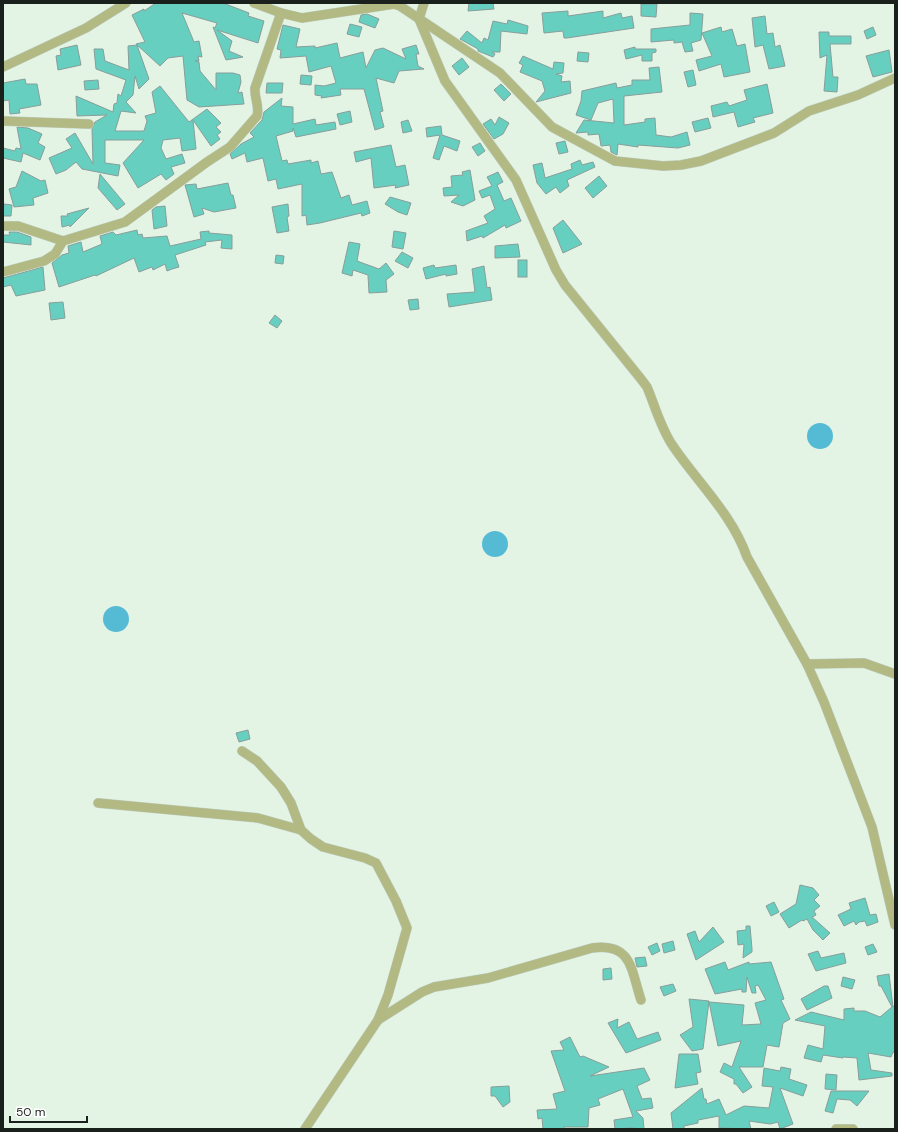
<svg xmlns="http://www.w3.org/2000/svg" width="898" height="1132" viewBox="0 0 898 1132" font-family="'DM Sans',sans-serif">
	<rect width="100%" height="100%" fill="#e3f4e5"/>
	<g fill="#55bbd4">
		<circle cx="820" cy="436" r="13"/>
		<circle cx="495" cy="544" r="13"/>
		<circle cx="116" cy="619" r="13"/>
	</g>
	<g fill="#67cfbf" stroke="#879e9a">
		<polygon points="156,3 223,3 249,13 248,16 264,21 258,43 217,30 232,41 229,51 243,57 226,60 213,27 215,28 217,23 182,13 194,42 199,41 202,57 198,56 199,61 195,61 199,62 200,71 216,90 216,73 233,73 240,75 241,82 238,93 242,92 244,104 199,107 187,100 183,56 168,58 160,66 136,44 145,42 132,15 144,9 144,11"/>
		<polygon points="469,3 493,3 494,9 468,11"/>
		<polygon points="641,4 657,4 656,17 641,16"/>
		<polygon points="568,11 568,16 603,11 603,18 621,13 622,18 632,16 634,28 567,38 564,38 563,31 544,33 542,13"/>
		<polygon points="690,13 703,14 701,40 691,43 693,51 685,52 682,42 674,43 674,40 651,42 651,29 690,25"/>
		<polygon points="367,14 379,19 375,28 359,22 361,15"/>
		<polygon points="765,16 767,34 773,33 775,47 780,45 785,66 769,69 763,45 755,47 752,18"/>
		<polygon points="508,20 528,26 527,34 501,31 500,52 492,52 495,54 493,57 478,51 478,49 460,39 467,31 482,43 484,38 488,40 493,21 507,24"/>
		<polygon points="350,24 362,27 359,37 347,34"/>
		<polygon points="283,25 300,29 296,47 315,46 315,48 337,43 340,58 363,52 366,68 375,50 383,48 406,59 402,49 416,45 419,54 416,54 418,66 424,69 399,71 394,83 376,78 383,111 380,112 384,127 375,130 364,89 340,89 341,95 321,98 322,96 315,95 315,85 324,86 336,83 331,66 309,72 306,56 280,58 281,50 277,49"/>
		<polygon points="721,27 722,32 732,29 737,46 745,44 750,72 724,77 721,64 699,71 696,60 712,56 702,33"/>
		<polygon points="873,27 876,35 867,39 864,31"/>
		<polygon points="819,32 829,32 829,36 851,36 851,44 830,44 833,77 838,77 837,92 824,91 827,55 820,58"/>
		<polygon points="77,45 81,65 58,70 56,56 61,55 60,49"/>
		<polygon points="137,45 149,79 139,89 135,76 133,95 126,102 136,113 121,111 115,131 144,131 147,121 145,116 156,113 152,92 160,86 189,122 207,109 221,123 216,127 221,132 217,135 220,139 211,146 193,120 196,149 182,151 180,138 163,140 161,148 166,159 182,154 185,163 171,167 174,174 166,180 161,174 138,188 123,163 144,140 105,140 105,163 120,165 118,176 82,169 76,162 66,170 56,174 49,158 72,148 66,139 75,133 93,164 92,129 95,122 107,115 77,116 76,96 113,112 114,104 117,103 118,94 121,96 126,80 96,69 94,49 103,49 105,61 129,70 128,46"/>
		<polygon points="635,47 635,49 656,49 656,52 652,53 652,61 642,61 642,55 626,59 624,50"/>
		<polygon points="889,50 892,72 873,77 866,56"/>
		<polygon points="578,52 589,53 588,62 577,61"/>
		<polygon points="523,56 553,69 554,62 564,63 563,73 556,74 562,76 561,82 570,81 571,93 536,102 545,91 542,81 520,72 523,65 519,63"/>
		<polygon points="462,58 469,67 459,75 452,66"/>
		<polygon points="659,67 662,92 624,96 624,125 645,122 645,119 655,118 656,135 671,137 687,132 690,145 678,148 638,145 638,147 618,144 617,155 611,152 610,145 601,146 599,134 588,135 588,132 576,133 584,120 614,123 613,99 598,103 591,120 576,115 581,101 582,91 616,83 617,88 632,85 632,80 650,80 649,68"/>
		<polygon points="693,70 696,85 688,87 684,72"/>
		<polygon points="301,75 312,76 311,85 300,84"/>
		<polygon points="25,79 26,84 37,84 41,105 19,109 20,113 10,114 9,100 3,101 3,83"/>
		<polygon points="98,80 99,89 85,90 84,81"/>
		<polygon points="267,83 283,83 282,93 266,93"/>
		<polygon points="501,84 511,94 504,101 494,90"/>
		<polygon points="767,84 773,113 753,118 755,122 738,127 734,112 713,117 711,106 727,102 729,106 747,100 744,90"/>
		<polygon points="282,98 281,106 293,107 293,124 315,119 316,125 335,122 336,129 296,137 293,128 293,131 276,136 282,161 287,160 288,164 311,160 311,163 318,161 321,174 332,172 341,198 349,195 352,205 367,201 370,213 362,216 361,213 320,223 307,225 306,215 302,216 302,184 278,189 276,179 268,181 263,158 247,162 245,153 232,159 230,154 241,144 254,137 250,133 262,120 264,112"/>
		<polygon points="350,111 352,122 340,125 337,114"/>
		<polygon points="499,117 509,123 503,134 494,139 483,124 491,119 495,125"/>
		<polygon points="708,118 711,128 695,132 692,122"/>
		<polygon points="408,120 412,131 403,133 401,122"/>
		<polygon points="441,126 442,135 460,141 457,151 444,146 439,160 433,158 440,135 427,137 426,128"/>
		<polygon points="17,127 28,128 42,134 38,143 45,147 40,160 23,153 21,162 3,158 3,148 15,151 16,148 21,149"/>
		<polygon points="565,141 568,152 559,154 556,143"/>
		<polygon points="480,143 485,151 478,156 472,147"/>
		<polygon points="391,145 396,167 405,165 409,185 395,188 396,185 374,188 371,158 356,162 354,152"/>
		<polygon points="580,160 582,165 593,162 595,167 567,180 569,186 560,193 556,187 546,194 537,183 533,165 542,163 545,178 572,169 571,164"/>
		<polygon points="470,170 475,200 463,206 451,202 459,195 444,196 443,188 452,187 451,176 463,175 462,172"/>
		<polygon points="22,171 41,181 45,180 48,193 33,198 34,205 14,207 9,189 16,187"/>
		<polygon points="498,172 503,182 497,185 504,201 511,198 521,221 506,228 505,225 483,238 482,236 467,241 466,231 488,223 484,216 495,209 490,195 482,198 479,191 492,186 487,177"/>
		<polygon points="100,174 125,204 117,210 98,188"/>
		<polygon points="599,176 607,186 593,198 585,188"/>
		<polygon points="228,183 231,195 233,195 236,208 214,212 202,208 204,214 194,217 185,185 196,184 197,189"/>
		<polygon points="390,197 411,203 407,215 398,212 385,204"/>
		<polygon points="4,204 12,205 11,216 3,216"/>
		<polygon points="288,204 289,216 287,217 289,231 277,233 272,207"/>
		<polygon points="165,206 167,226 154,229 152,210 156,207"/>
		<polygon points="89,208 70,227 70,225 62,227 61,216 68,216 67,214"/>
		<polygon points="563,220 582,244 563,253 553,228"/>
		<polygon points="137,230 138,235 142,234 143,238 167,236 170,246 201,239 200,232 209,231 209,233 232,235 232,249 221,248 222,240 205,242 206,245 175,255 179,267 172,269 167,271 165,264 153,270 152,267 139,272 134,258 96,276 95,275 59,287 52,263 62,255 69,253 68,246 81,242 83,252 102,244 100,236 113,232 116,235"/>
		<polygon points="394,231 406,233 403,249 392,247"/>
		<polygon points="9,232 17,232 31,237 31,245 3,242 3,235 10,235"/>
		<polygon points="349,242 360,244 357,261 379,269 386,263 394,274 386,280 387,292 369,293 368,275 353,270 352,276 342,273"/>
		<polygon points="518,244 520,257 495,258 495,246"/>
		<polygon points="402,252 413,258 408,268 395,261"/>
		<polygon points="276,255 284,256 283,264 275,263"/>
		<rect x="518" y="260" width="9" height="17"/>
		<polygon points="434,265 435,268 456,265 457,274 446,276 446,274 426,279 423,268"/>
		<polygon points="484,266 487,288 490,287 492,300 449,307 447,294 475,292 472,269"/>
		<polygon points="43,267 45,290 16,296 11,285 3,287 3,278"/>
		<polygon points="418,299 419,309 410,310 408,300"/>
		<polygon points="63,302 65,318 51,320 49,303"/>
		<polygon points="275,315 282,321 277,328 269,323"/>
		<polygon points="248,730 250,739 239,742 236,733"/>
		<polygon points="800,885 813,888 819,895 814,900 820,906 814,911 816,915 812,917 830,933 823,940 813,930 807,919 803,921 802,920 789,928 780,914 796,904"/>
		<polygon points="865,898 870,915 876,914 878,922 867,926 865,921 859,922 856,925 854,921 844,926 838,915 851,909 849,903"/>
		<polygon points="774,902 779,912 771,916 766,906"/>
		<polygon points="746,926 750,926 752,949 752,952 743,958 744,944 738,945 737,931 746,930"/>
		<polygon points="713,927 724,942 696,960 687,934 695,931 699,942"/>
		<polygon points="673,941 675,950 664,953 662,944"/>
		<polygon points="657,943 660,951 652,955 648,947"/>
		<polygon points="873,944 877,952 868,955 865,947"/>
		<polygon points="818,951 821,958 844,953 846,963 816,971 808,954"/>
		<polygon points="645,957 647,966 637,967 635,958"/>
		<polygon points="725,962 728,970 749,962 749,964 771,962 784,999 781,1000 790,1019 783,1023 779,1047 767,1045 763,1067 739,1067 752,1087 743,1093 736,1084 734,1084 734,1079 720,1072 724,1063 732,1067 741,1041 718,1046 709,1002 744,1005 742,1025 761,1024 755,1003 766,1000 758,985 755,986 756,993 752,993 747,977 746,992 742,992 742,989 715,994 705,969"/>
		<polygon points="611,968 612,979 603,980 603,969"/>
		<polygon points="889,974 893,1007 895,1005 895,1053 893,1052 891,1057 868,1053 871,1070 892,1073 892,1076 859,1080 857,1058 843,1057 843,1058 823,1055 821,1062 804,1058 808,1045 823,1049 825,1026 795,1020 811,1012 844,1020 844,1009 854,1008 854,1011 865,1011 880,1017 892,1007 881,986 879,986 877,976"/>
		<polygon points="843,977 855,980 852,989 841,986"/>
		<polygon points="673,984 676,991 664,996 660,987"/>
		<polygon points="824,986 828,986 832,998 807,1010 801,999"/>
		<polygon points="689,999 709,1001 703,1049 692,1051 680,1035 693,1027"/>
		<polygon points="618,1019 617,1028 629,1022 637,1039 658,1032 661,1040 626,1053 608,1023"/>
		<polygon points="570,1037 580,1057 583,1056 609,1067 590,1076 644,1068 650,1080 637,1086 642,1099 651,1098 653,1108 636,1111 643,1118 644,1129 630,1128 615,1129 614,1120 633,1117 623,1089 598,1099 600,1105 589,1108 588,1127 564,1127 564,1129 543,1129 542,1118 538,1119 537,1110 557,1109 553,1094 565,1091 551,1051 564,1050 560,1042"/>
		<polygon points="679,1054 698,1054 701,1072 696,1073 698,1084 675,1088"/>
		<polygon points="781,1067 791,1069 789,1079 807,1085 803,1096 780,1088 793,1124 780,1129 778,1122 770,1124 749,1121 751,1129 719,1128 719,1116 698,1120 698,1123 684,1126 684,1129 673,1129 671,1113 702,1088 704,1099 706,1099 707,1104 719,1099 726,1115 744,1106 769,1108 773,1087 762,1086 764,1068 780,1071"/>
		<polygon points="826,1074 837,1075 836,1090 825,1089"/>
		<polygon points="509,1086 510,1102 503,1107 495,1096 491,1096 491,1087"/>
		<polygon points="831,1091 869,1091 857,1106 850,1100 837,1099 833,1113 825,1111"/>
	</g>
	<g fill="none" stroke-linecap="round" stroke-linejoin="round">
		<defs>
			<g id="street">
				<polyline points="254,3 281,13 302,18 394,4 400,6 500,73 552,127 615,161 663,166 681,165 701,161 774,133 809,111 858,95 895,78"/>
				<path d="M424 3 419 19 445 81 516 180 556 270 565 285 641 379 647 387C655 406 661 429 673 446 698 483 732 514 747 557L807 664 824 702 872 827 895 925"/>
				<polyline points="3,67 86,28 126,3"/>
				<polyline points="3,121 89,124"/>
				<polyline points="3,226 18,226 63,241"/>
				<path d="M3 272 44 261 55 254 63 241 125 222 207 162 230 147 257 116C260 106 254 98 255 88L281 13"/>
				<polyline points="807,664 864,663 895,674"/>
				<polyline points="242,751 257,761 281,787 291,803 301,830 311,839 323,847 365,858 376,863 396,901 407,928 388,995 378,1020 305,1129"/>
				<polyline points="98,803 258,818 301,830"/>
				<path d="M378 1020 422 992 434 987 488 978 592 948C632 942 631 970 641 1000"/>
				<polyline points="836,1129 853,1129"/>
			</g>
		</defs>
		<use href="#street" stroke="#bfcec1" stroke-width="10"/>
		<use href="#street" stroke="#b2b983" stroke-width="9"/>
	</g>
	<rect width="898" height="1132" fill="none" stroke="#1a201b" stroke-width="8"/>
	<path d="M10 1116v6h77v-6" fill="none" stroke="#1a201b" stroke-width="2"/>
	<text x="16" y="1116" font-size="12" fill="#1a201b" stroke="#ffffff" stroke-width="3" paint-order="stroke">50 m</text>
</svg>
